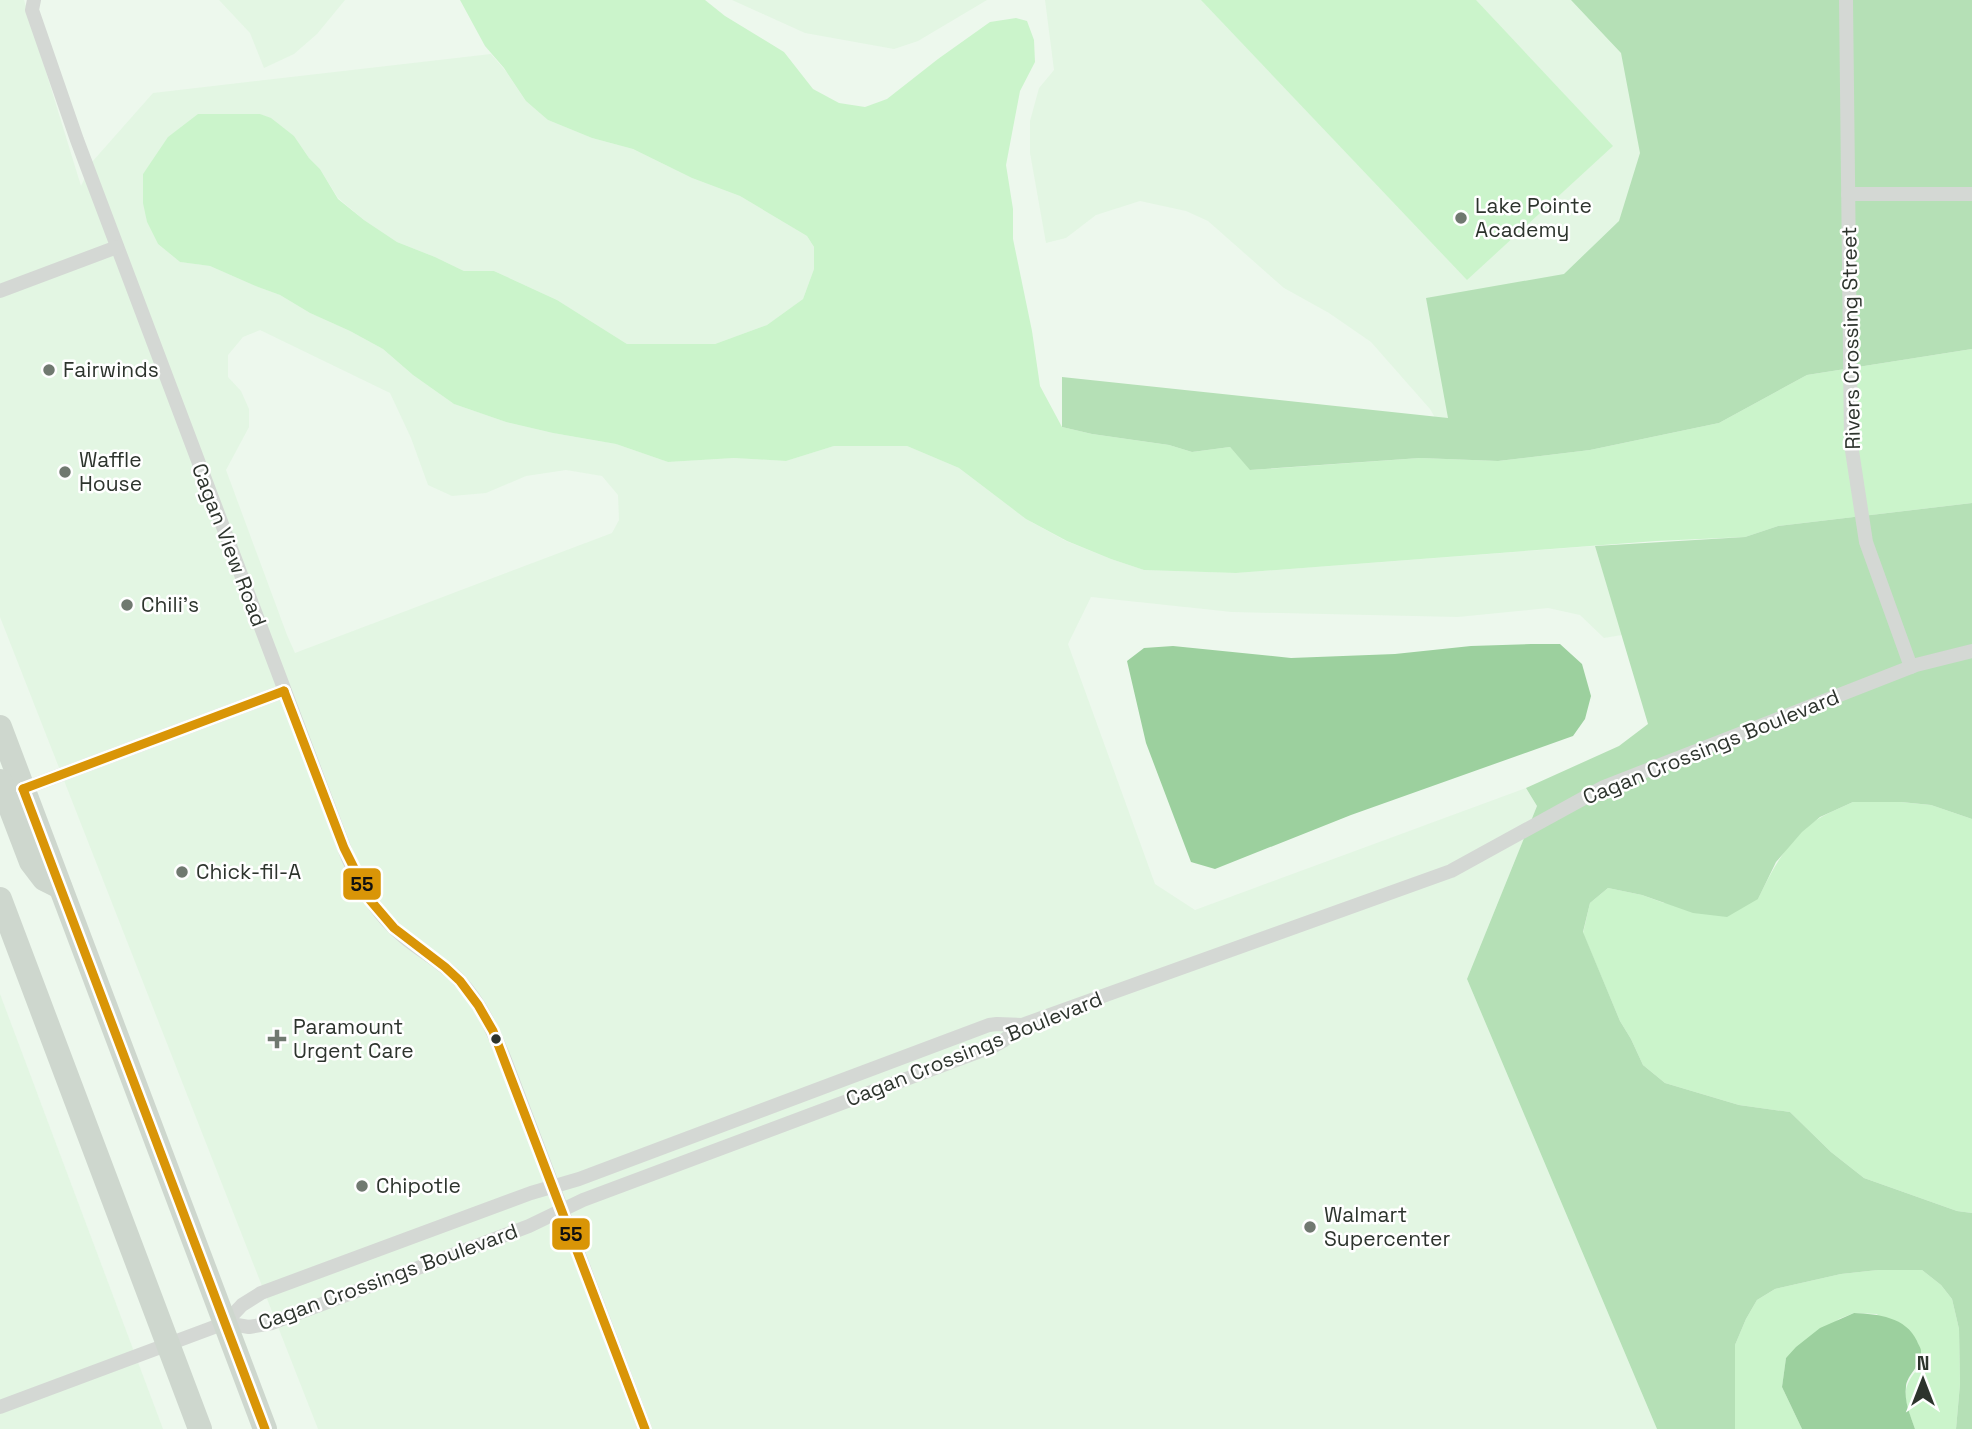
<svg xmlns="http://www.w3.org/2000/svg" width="1972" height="1429" viewBox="0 0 1972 1429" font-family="'Space Grotesk',sans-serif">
	<rect width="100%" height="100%" fill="#edf8ed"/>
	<g fill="#e3f6e3" fill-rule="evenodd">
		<path d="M0 0H24L81 186 92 162 153 93 491 54 548 120 592 138 633 149 692 178 740 196 807 236 814 247V269L803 299 767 325 715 344H627L557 300 494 271H464L435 257 397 242 364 220 338 198 320 169 309 158 294 136 260 114 154 159 143 174 147 222 158 244 180 262 210 266 258 287 280 295 310 313 350 331 383 349 413 375 454 404 506 422 553 433 616 444 668 462 734 458 786 461 834 446H907L959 468 1026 519 1066 541 1111 559 1144 570 1236 573 1595 546 1622 635 1604 638 1580 615 1548 608 1458 617 1232 612 1091 597 1068 644 1155 884 1195 910 1526 788 1537 806 1467 979 1657 1429H318L0 617ZM260 330 390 393 411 438 428 485 452 496 486 493 526 476 566 470 602 476 618 495 619 520 612 533 295 653 287 635 226 470 249 427V409L241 391 228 377V355L243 337Z"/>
		<polygon points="219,0 345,0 317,34 294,54 264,68 250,33"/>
		<polygon points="732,0 987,0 918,41 894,49 805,33"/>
		<polygon points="1045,0 1719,0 1720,123 1448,440 1430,409 1371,342 1329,313 1284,288 1208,221 1186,211 1140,201 1096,215 1066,238 1046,243 1030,153 1030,121 1039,88 1054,70"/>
		<polygon points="0,994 163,1429 0,1429"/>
	</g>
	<g fill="#cbf4cb">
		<polygon points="460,0 705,0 725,16 784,52 813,89 839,103 865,107 887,99 938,59 990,22 1016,18 1027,21 1034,40 1035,62 1020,91 1006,165 1013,209 1013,239 1032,331 1040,386 1062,427 1092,434 1169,445 1192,452 1230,447 1251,470 1420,458 1498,461 1590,450 1719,423 1807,375 1972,349 1972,503 1778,526 1745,537 1656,541 1236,573 1144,570 1111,559 1067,541 1026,519 959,468 907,446 834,446 786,461 734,458 668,462 616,444 553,433 506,422 454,404 413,375 383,349 350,331 310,313 280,295 258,287 210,266 180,262 158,244 147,222 143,203 143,174 168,137 198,114 260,114 271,118 294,136 309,158 320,169 338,199 364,220 397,242 435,257 464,271 494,271 557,300 627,344 715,344 767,325 803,299 814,269 814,247 807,236 740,196 692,178 633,149 592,138 548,120 526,101 504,68 485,46"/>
		<polygon points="1201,0 1476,0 1613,146 1467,280"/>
		<path d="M1853 802H1901L1931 805 1972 819V1213L1957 1211 1864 1178 1831 1152 1790 1112 1739 1105 1665 1083 1643 1065 1631 1039 1620 1021 1583 933 1590 903 1608 888 1642 895 1664 903 1758 899C1773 868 1791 833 1823 816 1832 811 1843 807 1853 802Z"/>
		<path d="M1878 1270H1922L1941 1285 1952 1299 1959 1329 1960 1384 1956 1429H1915C1907 1406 1898 1392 1916 1371L1877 1314 1854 1313 1839 1319 1786 1358 1782 1387 1802 1429H1735V1345L1746 1319 1757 1300 1775 1289 1841 1274Z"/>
	</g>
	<g fill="#b5e0b6">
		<polygon points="1571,0 1972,0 1972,349 1807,375 1719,423 1590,450 1498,461 1420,458 1250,470 1230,447 1192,452 1169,445 1092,434 1062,427 1062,377 1448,418 1426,298 1564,274 1619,221 1640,153 1621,53"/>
		<polygon points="1972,503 1972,819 1931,805 1901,802 1853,802 1820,817 1802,832 1776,862 1758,899 1727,917 1693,913 1642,895 1608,888 1590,903 1583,932 1620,1021 1631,1039 1643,1065 1665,1083 1739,1105 1790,1112 1831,1152 1864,1178 1957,1211 1972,1213 1972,1429 1956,1429 1960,1384 1959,1329 1952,1299 1941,1285 1922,1270 1878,1270 1841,1274 1775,1289 1757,1300 1746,1319 1735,1345 1735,1429 1657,1429 1467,979 1537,806 1526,788 1619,746 1648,724 1595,546 1745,537 1778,526"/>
	</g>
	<g fill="#9cd09e">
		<polygon points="1531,644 1560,644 1582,664 1591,696 1585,719 1573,736 1351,815 1215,869 1191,862 1146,743 1127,661 1144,648 1173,646 1291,658 1395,654 1471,646"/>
		<path d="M1854 1313C1878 1314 1906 1317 1917 1341 1918 1344 1921 1348 1921 1351 1922 1365 1907 1375 1906 1386 1904 1402 1910 1414 1915 1429H1802L1782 1387 1786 1358 1796 1347 1820 1328Z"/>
	</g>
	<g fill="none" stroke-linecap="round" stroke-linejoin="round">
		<g stroke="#d4d8d4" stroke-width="14">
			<path d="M34 0 32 10 77 140 348 858C361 888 378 916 404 937 422 952 443 963 459 980 481 1003 493 1031 505 1060L645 1429"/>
			<polyline points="1846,0 1851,444 1866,542 1911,667"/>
			<polyline points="1848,194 1972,194"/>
			<polyline points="0,291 117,247"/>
			<polyline points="23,789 284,691"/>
			<polyline points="225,1323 249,1327 272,1323 529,1226 583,1200 994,1046 1003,1041 1022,1025 1451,871 1604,787 1916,665 1972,651"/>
			<polyline points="225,1323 242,1305 261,1293 531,1193 579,1179 989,1025 997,1024 1022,1025"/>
			<polyline points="0,1407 225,1323"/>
		</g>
		<g stroke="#ced7ce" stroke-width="24">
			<polyline points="0,727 265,1429"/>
			<polyline points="0,781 31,862 44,879 60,887"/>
			<polyline points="0,899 200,1429"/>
		</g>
		<defs>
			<g id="bus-1">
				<polyline points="284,691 344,848 370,900 394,928 445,967 460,981 478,1005 493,1031 645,1429"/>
				<polyline points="23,789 265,1429"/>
				<polyline points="23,789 284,691"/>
			</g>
		</defs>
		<use href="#bus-1" stroke="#fff" stroke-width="14"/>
		<use href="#bus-1" stroke="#d99507" stroke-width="9"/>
	</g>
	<g fill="#707970" stroke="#fff" stroke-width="2.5">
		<circle cx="1461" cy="218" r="7"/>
		<circle cx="49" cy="370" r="7"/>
		<circle cx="65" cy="472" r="7"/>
		<circle cx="127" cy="605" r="7"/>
		<circle cx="182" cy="872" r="7"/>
		<path d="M273.5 1028.5h7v7h7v7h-7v7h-7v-7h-7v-7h7z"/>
		<circle cx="362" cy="1186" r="7"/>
		<circle cx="1310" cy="1227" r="7"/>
	</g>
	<circle fill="#2d342d" stroke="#fff" stroke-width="2.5" cx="496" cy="1039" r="6"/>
	<g text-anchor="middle" stroke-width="5" stroke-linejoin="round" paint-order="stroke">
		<g font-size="21" fill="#2d342d" stroke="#fff" text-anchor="start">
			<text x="1475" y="213">Lake Pointe<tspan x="1475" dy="24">Academy</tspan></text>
			<text x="63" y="377">Fairwinds</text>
			<text x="79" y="467">Waffle<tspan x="79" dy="24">House</tspan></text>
			<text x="141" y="612">Chili's</text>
			<text x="196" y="879">Chick-fil-A</text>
			<text x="293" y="1034">Paramount<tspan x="293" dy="24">Urgent Care</tspan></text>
			<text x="376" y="1193">Chipotle</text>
			<text x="1324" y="1222">Walmart<tspan x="1324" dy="24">Supercenter</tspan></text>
		</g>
		<g font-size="21" fill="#2d342d" stroke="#fff">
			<text transform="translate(1851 338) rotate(-91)" y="7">Rivers Crossing Street</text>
			<text transform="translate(229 545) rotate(69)" y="7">Cagan View Road</text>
			<text transform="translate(1711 747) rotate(-22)" y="7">Cagan Crossings Boulevard</text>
			<text transform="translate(974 1049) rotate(-22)" y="7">Cagan Crossings Boulevard</text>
			<text transform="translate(388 1277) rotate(-20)" y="7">Cagan Crossings Boulevard</text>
		</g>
	</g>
	<g stroke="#fff" stroke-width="2.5">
		<rect x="342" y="867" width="40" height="34" rx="7" fill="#d99507"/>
		<rect x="551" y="1217" width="40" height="34" rx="7" fill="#d99507"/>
	</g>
	<g font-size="19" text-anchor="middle" font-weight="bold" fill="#111">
		<text x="362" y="891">55</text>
		<text x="571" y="1241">55</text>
	</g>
	<g transform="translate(1923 1380)" stroke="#ffffff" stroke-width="5" paint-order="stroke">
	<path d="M0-5L12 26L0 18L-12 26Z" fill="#2d342d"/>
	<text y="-10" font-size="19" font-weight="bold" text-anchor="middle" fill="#2d342d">N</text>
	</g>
</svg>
